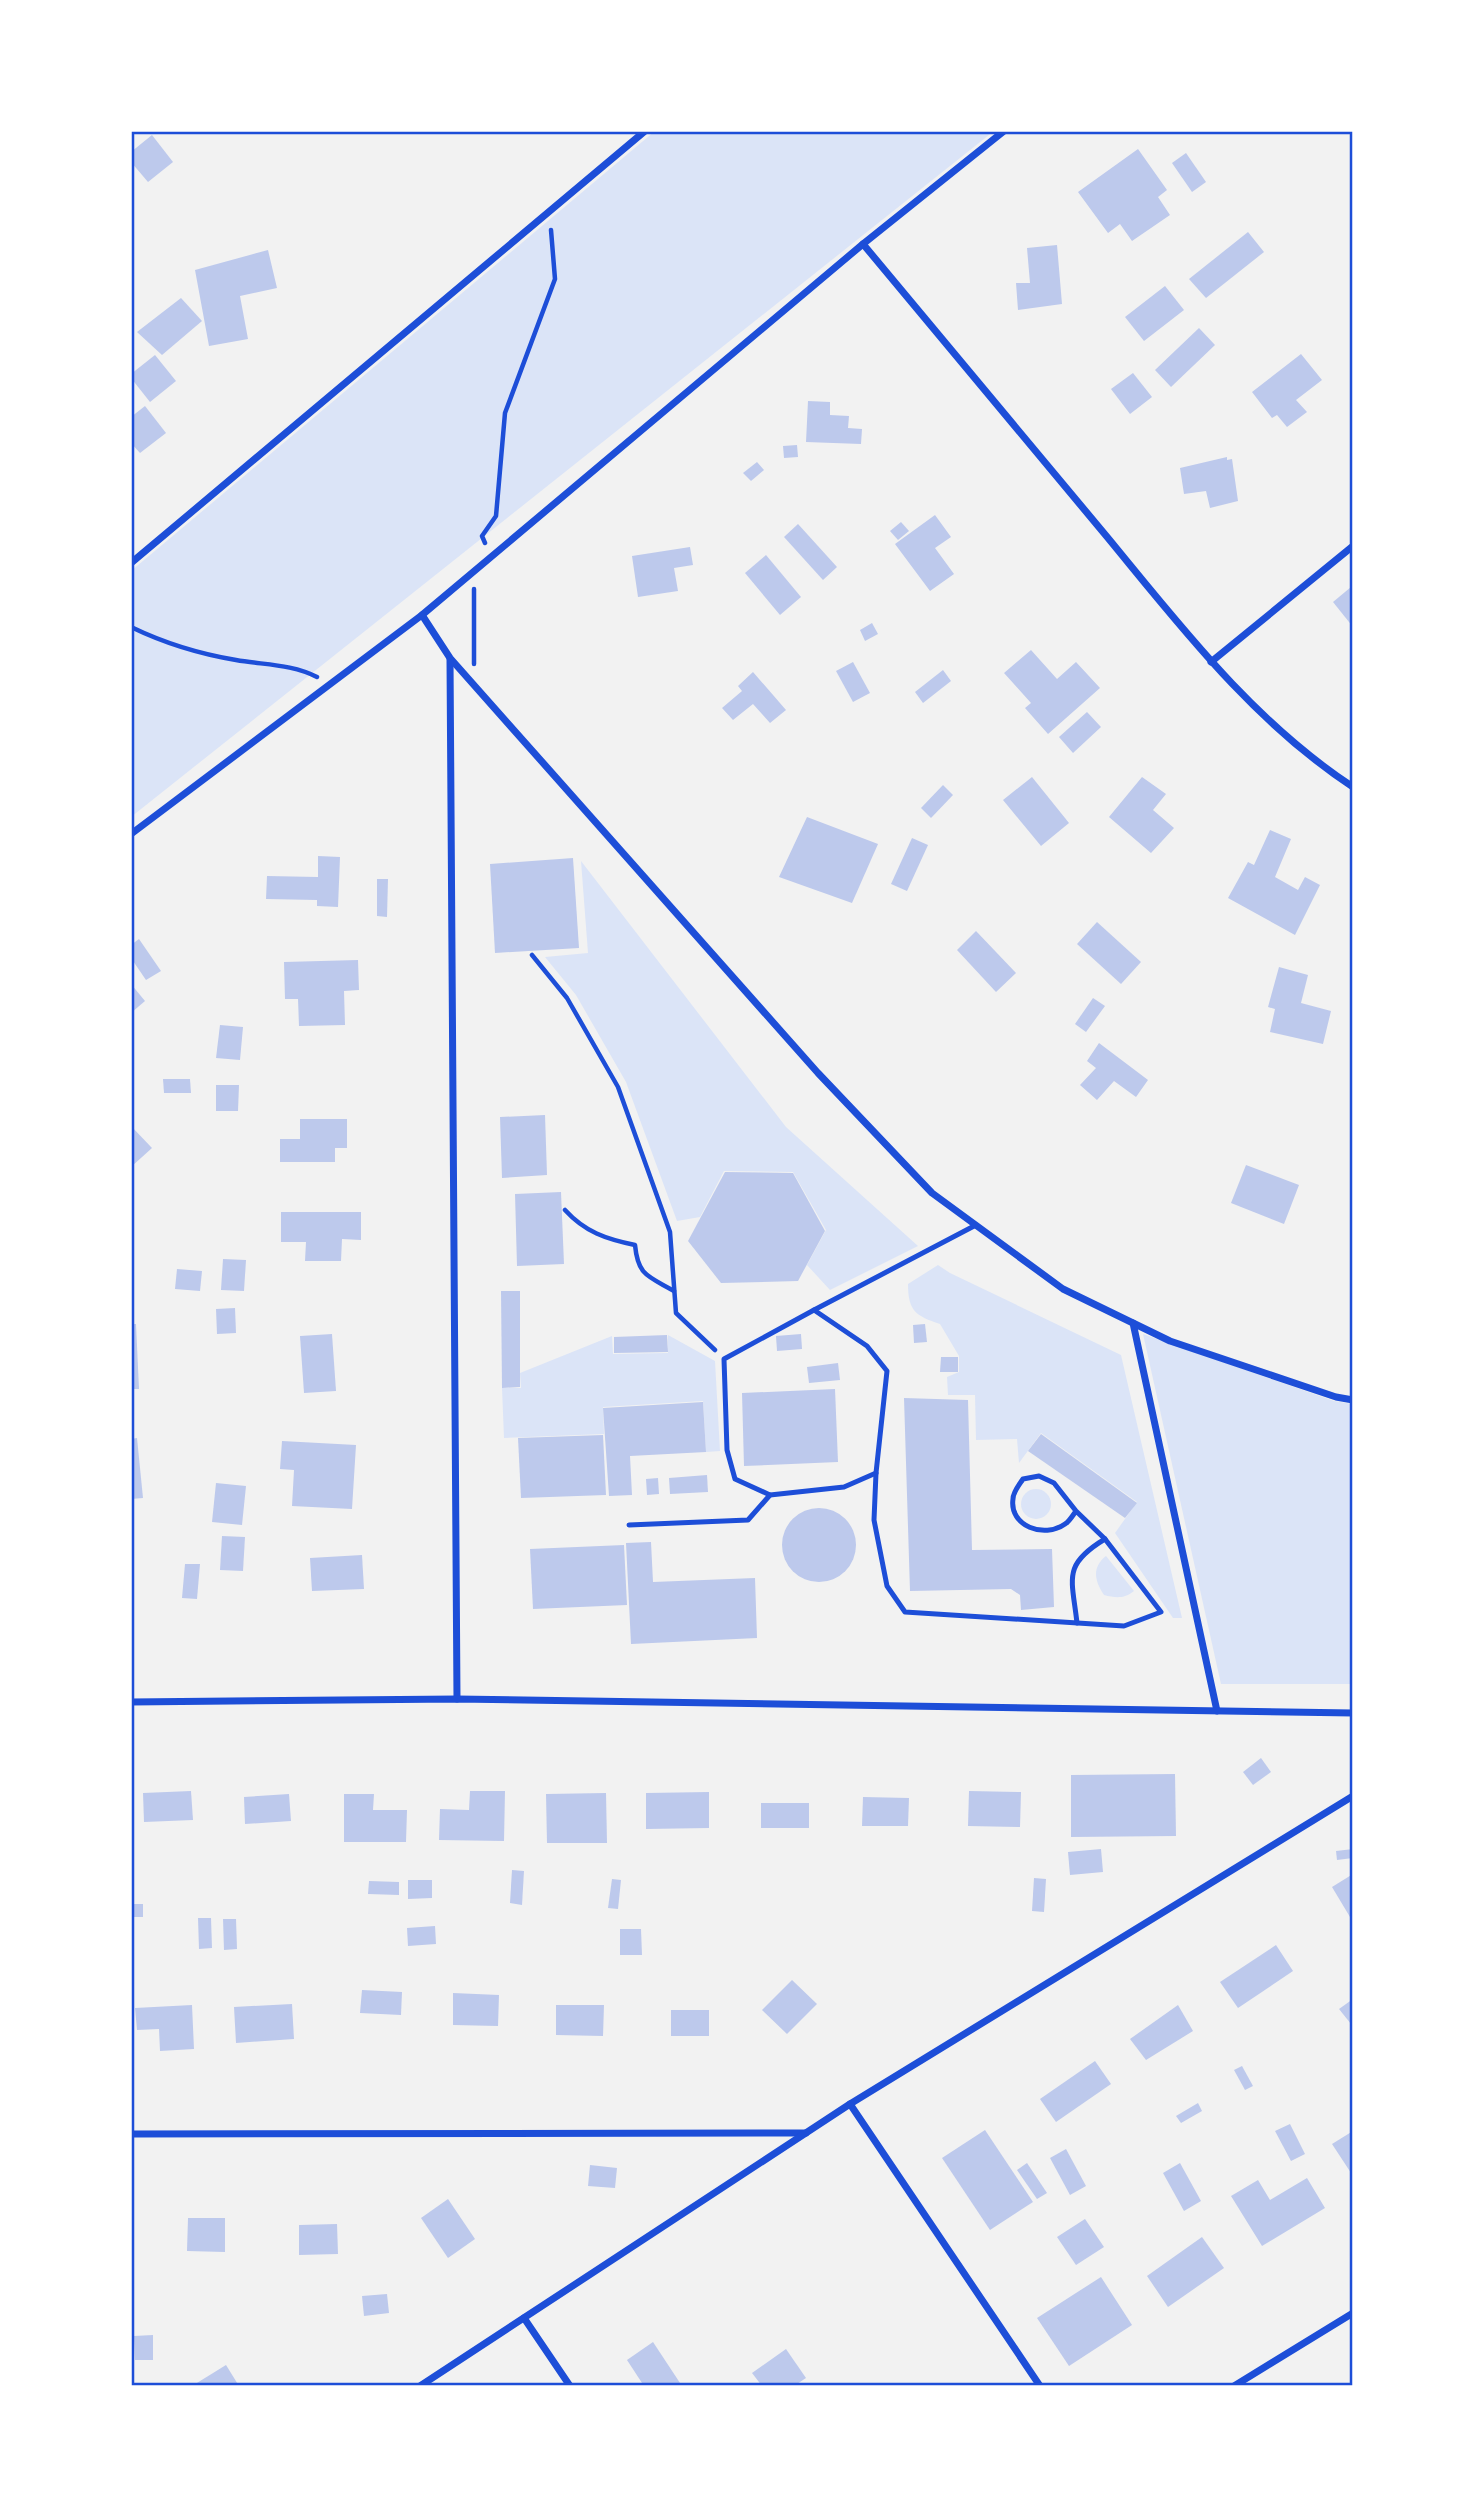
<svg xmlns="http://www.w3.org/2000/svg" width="1484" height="2517" viewBox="0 0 1484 2517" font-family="Cabin,sans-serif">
	<rect width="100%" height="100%" fill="#f2f2f2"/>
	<g fill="#dbe4f7">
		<polygon points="655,131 994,131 131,817 131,571"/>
		<polygon points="581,861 786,1127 918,1246 830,1290 807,1265 826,1230 793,1172 724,1171 700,1217 677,1221 626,1082 576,995 545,957 588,953"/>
		<path d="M938 1265 950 1273 1121 1355 1182 1618H1173L1115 1533 1137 1502 1041 1433 1019 1463 1017 1439 976 1440 975 1395H948L947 1377 959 1372V1356L940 1324C916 1316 908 1311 908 1284Z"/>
		<polygon points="1143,1334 1334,1401 1353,1404 1353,1684 1221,1684"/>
		<polygon points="668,1335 715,1361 720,1451 706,1452 703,1401 603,1407 604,1434 504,1438 502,1388 521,1388 520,1373 612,1336 613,1354 668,1353"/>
		<circle cx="1036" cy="1504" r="15"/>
		<path d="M1106 1556 1134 1591C1124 1599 1116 1598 1104 1595 1094 1580 1092 1567 1106 1556Z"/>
	</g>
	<g fill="#bdc9ec">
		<polygon points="152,135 173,162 148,182 131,162 131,152"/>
		<polygon points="1138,149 1167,190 1158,197 1170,215 1132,241 1120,224 1108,233 1078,192"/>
		<polygon points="1186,153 1206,182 1192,192 1172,163"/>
		<polygon points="1248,232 1264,252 1206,298 1189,279"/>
		<polygon points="1057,245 1062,304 1018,310 1016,283 1030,283 1027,248"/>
		<polygon points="268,250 277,288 240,296 248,339 209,346 195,270"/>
		<polygon points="1165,286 1184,310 1144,341 1125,317"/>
		<polygon points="181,298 202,321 162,355 137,332"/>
		<polygon points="1199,328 1215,345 1171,387 1155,370"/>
		<polygon points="1301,354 1322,380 1296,400 1307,412 1287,427 1277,415 1272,418 1252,392"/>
		<polygon points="155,355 176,381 150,402 131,378 131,374"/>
		<polygon points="1133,373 1152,397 1130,414 1111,389"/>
		<polygon points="808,401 830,402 830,415 849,416 848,428 862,429 861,444 806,442"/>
		<polygon points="145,406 166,433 140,453 131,443 131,417"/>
		<polygon points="797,445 798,457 784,458 783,446"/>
		<polygon points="1227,457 1227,460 1232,459 1238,501 1210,508 1206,491 1184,494 1180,468"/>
		<polygon points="757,462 764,470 751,481 743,473"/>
		<polygon points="935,515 951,537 935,548 954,574 930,591 895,544"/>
		<polygon points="901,522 909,531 898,540 890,531"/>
		<polygon points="798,524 837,567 823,580 784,537"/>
		<polygon points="690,547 693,565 674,568 678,591 638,597 632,556"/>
		<polygon points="766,555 801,597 780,615 745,573"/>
		<polygon points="1351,587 1353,589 1353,627 1333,602"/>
		<polygon points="872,623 878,634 865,641 860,630"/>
		<polygon points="1031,650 1057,679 1076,662 1100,688 1048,734 1025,708 1031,703 1004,673"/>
		<polygon points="853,662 870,693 853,702 836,671"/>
		<polygon points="943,670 951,681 923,703 915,692"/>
		<polygon points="753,672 786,710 770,723 753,704 733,720 722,708 742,691 738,686"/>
		<polygon points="1087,712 1101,727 1073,753 1059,737"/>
		<polygon points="1032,777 1069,823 1041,846 1003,800"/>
		<polygon points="1142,777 1166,794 1153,810 1174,828 1151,853 1109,817"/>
		<polygon points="943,785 953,795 931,818 921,808"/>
		<polygon points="807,817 878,844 852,903 779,877"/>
		<polygon points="1270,830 1291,839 1275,877 1298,890 1305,877 1320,885 1295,935 1228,898 1248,862 1254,865"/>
		<polygon points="912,838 928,845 907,891 891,884"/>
		<polygon points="318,856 340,857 338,907 317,906 317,900 266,899 267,876 318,877"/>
		<polygon points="573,858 579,948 495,953 490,864"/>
		<polygon points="377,879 388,879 387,917 377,916"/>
		<polygon points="1097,922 1141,962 1121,984 1077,944"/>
		<polygon points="976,931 1016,973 996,992 957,950"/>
		<polygon points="139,939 161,971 146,980 131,958 131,945"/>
		<polygon points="358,960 359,990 344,991 345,1025 299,1026 298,999 285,999 284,962"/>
		<polygon points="1279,967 1308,975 1301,1003 1331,1011 1323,1044 1270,1032 1275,1009 1268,1007"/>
		<polygon points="131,984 145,1001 131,1013"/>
		<polygon points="1093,998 1105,1006 1086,1032 1075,1024"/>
		<polygon points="220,1025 243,1027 240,1060 216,1058"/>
		<polygon points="1099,1043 1148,1080 1136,1097 1114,1081 1097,1100 1080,1085 1096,1068 1087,1061"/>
		<polygon points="163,1079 190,1079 191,1093 164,1093"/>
		<polygon points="216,1085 239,1085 238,1111 216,1111"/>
		<polygon points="545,1115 547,1175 502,1178 500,1117"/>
		<polygon points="300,1119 347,1119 347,1148 335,1148 335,1162 280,1162 280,1139 300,1139"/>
		<polygon points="131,1126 152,1148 131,1167"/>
		<polygon points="1246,1165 1299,1185 1284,1224 1231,1203"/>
		<polygon points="725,1172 793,1173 825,1231 798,1281 721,1283 688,1241"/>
		<polygon points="561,1192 564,1264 517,1266 515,1194"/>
		<polygon points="281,1212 361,1212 361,1240 342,1239 341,1261 305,1261 306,1242 281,1242"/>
		<polygon points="223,1259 246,1260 244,1291 221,1290"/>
		<polygon points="177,1269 202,1271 200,1291 175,1289"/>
		<polygon points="501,1291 520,1291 520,1387 502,1388"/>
		<polygon points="235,1308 236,1333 217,1334 216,1309"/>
		<polygon points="131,1324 136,1324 139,1389 131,1389"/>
		<polygon points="925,1324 927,1342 914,1343 913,1325"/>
		<polygon points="332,1334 336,1391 304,1393 300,1336"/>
		<polygon points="801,1334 802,1349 777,1351 776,1336"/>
		<polygon points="667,1335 668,1352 614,1353 614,1337"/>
		<polygon points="941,1357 958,1357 958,1372 940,1372"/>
		<polygon points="838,1363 840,1380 809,1383 807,1367"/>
		<polygon points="835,1389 838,1462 744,1466 742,1393"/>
		<polygon points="904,1398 968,1400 972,1550 1052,1549 1054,1607 1021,1610 1020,1595 1011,1589 910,1591"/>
		<polygon points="703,1402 706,1452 630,1456 632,1495 609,1496 603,1408"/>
		<polygon points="1041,1434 1137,1503 1125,1518 1028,1451"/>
		<polygon points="603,1435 606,1495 521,1498 518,1438"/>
		<polygon points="137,1438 143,1498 131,1499 131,1439"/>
		<polygon points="282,1441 356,1445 352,1509 292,1506 294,1470 280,1469"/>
		<polygon points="707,1475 708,1492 670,1494 669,1478"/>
		<polygon points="658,1478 659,1494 647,1495 646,1479"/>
		<polygon points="216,1483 246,1486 242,1525 212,1522"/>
		<circle cx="819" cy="1545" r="37"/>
		<polygon points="222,1536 245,1537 243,1571 220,1570"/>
		<polygon points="651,1542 653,1582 755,1578 757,1638 631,1644 626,1543"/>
		<polygon points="624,1545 627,1605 533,1609 530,1549"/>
		<polygon points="362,1555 364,1589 312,1591 310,1558"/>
		<polygon points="185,1564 200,1564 197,1599 182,1598"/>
		<polygon points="1261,1758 1271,1772 1253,1785 1243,1772"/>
		<polygon points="1175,1774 1176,1836 1071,1837 1071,1775"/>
		<polygon points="191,1791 193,1820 144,1822 143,1793"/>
		<polygon points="470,1791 505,1791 504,1841 439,1840 440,1809 469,1810"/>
		<polygon points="969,1791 1021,1792 1020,1827 968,1826"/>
		<polygon points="709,1792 709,1828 646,1829 646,1793"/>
		<polygon points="606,1793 607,1843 547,1843 546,1794"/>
		<polygon points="289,1794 291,1821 245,1824 244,1797"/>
		<polygon points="344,1794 374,1794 373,1810 407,1810 406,1842 344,1842"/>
		<polygon points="863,1797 909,1798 908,1826 862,1826"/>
		<rect x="761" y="1803" width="48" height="25"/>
		<polygon points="1101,1849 1103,1872 1070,1875 1068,1852"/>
		<polygon points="1353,1849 1353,1858 1337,1860 1336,1851"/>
		<polygon points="512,1870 524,1871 522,1905 510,1903"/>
		<polygon points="1353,1874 1353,1922 1332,1887"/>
		<polygon points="1034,1878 1046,1879 1044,1912 1032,1911"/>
		<polygon points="612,1879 621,1880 618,1909 608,1908"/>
		<polygon points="408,1880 432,1880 432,1898 408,1899"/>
		<polygon points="369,1881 399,1882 399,1895 368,1894"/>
		<rect x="131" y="1904" width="12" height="13"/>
		<polygon points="198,1918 211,1918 212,1948 199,1949"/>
		<polygon points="223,1919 236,1919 237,1949 224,1950"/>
		<polygon points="435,1926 436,1944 408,1946 407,1928"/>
		<polygon points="620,1929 641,1929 642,1955 620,1955"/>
		<polygon points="1276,1945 1293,1971 1238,2008 1220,1982"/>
		<polygon points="792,1980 817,2004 787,2034 762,2010"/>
		<polygon points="362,1990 402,1992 401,2015 360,2013"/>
		<polygon points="453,1993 499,1995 498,2026 453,2025"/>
		<polygon points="1353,1999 1353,2022 1351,2024 1339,2009"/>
		<polygon points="292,2004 294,2039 236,2043 234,2007"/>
		<polygon points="192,2005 194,2049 160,2051 159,2029 137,2030 135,2008"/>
		<polygon points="556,2005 604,2005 603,2036 556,2035"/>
		<polygon points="1178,2005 1193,2031 1146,2060 1130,2039"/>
		<rect x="671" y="2010" width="38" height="26"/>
		<polygon points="1095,2061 1111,2084 1056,2122 1040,2099"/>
		<polygon points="1242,2066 1253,2086 1245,2090 1234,2070"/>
		<polygon points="1198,2103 1202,2111 1181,2123 1176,2116"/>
		<polygon points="1290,2124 1305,2154 1291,2161 1275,2131"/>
		<polygon points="985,2130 1033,2202 990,2230 942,2158"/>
		<polygon points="1353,2131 1353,2176 1332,2144"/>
		<polygon points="1066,2149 1086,2186 1070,2195 1050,2158"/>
		<polygon points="1027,2163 1047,2193 1037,2199 1017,2170"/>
		<polygon points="1180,2163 1201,2201 1184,2211 1163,2173"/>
		<polygon points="590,2165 617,2168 615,2188 588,2186"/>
		<polygon points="1307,2178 1325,2208 1262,2246 1231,2196 1258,2180 1270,2200"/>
		<polygon points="448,2199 475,2239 448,2258 421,2218"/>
		<polygon points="188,2218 225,2218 225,2252 187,2251"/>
		<polygon points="1085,2219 1104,2247 1076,2265 1057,2237"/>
		<polygon points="337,2224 338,2254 299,2255 299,2225"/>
		<polygon points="1202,2237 1224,2268 1168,2307 1147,2276"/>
		<polygon points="1101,2277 1132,2325 1069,2366 1037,2318"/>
		<polygon points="387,2294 389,2313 364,2316 362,2296"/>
		<polygon points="153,2335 153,2360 135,2360 134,2336"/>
		<polygon points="653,2342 682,2386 644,2386 627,2360"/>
		<polygon points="786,2349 806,2378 794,2386 762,2386 752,2373"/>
		<polygon points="226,2365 239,2386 192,2386"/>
	</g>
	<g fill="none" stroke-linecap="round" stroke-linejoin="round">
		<g stroke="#1d4ed8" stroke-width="4.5">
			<polyline points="485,543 482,536 496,516 505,413 555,279 551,230"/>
			<polyline points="474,589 474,664"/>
			<path d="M131 627C164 643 200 654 236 660 264 665 292 664 317 677"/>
			<polyline points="532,955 567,998 618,1087 670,1232 676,1313 715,1350"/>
			<path d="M565 1210C585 1232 606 1239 635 1245 638 1276 648 1276 674 1291"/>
		</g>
		<g stroke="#1d4ed8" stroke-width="5">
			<path d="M976 1225 814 1310 867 1346 887 1371 876 1473 874 1520 887 1586 905 1612 1124 1626 1161 1612 1105 1539 1076 1511 1054 1483 1039 1476 1023 1479C1019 1485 1013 1492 1013 1499 1009 1526 1044 1539 1065 1524 1069 1522 1073 1515 1076 1511"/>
			<polyline points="770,1495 735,1479 727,1450 724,1359 814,1310"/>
			<polyline points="629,1525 748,1520 770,1495 844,1487 876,1473"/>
			<path d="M1077 1623C1072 1578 1062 1565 1105 1539"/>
		</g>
		<g stroke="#1d4ed8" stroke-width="7">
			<path d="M863 244C944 342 1026 440 1108 538 1182 628 1254 722 1353 787"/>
			<polyline points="131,563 645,131"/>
			<polyline points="422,615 450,658 818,1073 932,1193 1063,1289 1170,1341 1336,1397 1353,1400"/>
			<polyline points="450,659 457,1699"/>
			<polyline points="1211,662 1353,546"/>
			<polyline points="131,834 422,615 863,244 1004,131"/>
			<polyline points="1133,1323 1217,1711"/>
			<polyline points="131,1702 457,1699 1353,1713"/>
			<polyline points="850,2104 1040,2386"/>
			<polyline points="131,2134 806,2133"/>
			<polyline points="524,2318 570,2386"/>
			<polyline points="420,2386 850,2104 1353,1796"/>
			<polyline points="1234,2386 1353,2313"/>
		</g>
	</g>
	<rect width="1484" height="2517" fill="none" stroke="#ffffff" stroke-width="266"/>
	<rect x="133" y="133" width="1218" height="2251" fill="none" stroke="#1d4ed8" stroke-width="2.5"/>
</svg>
